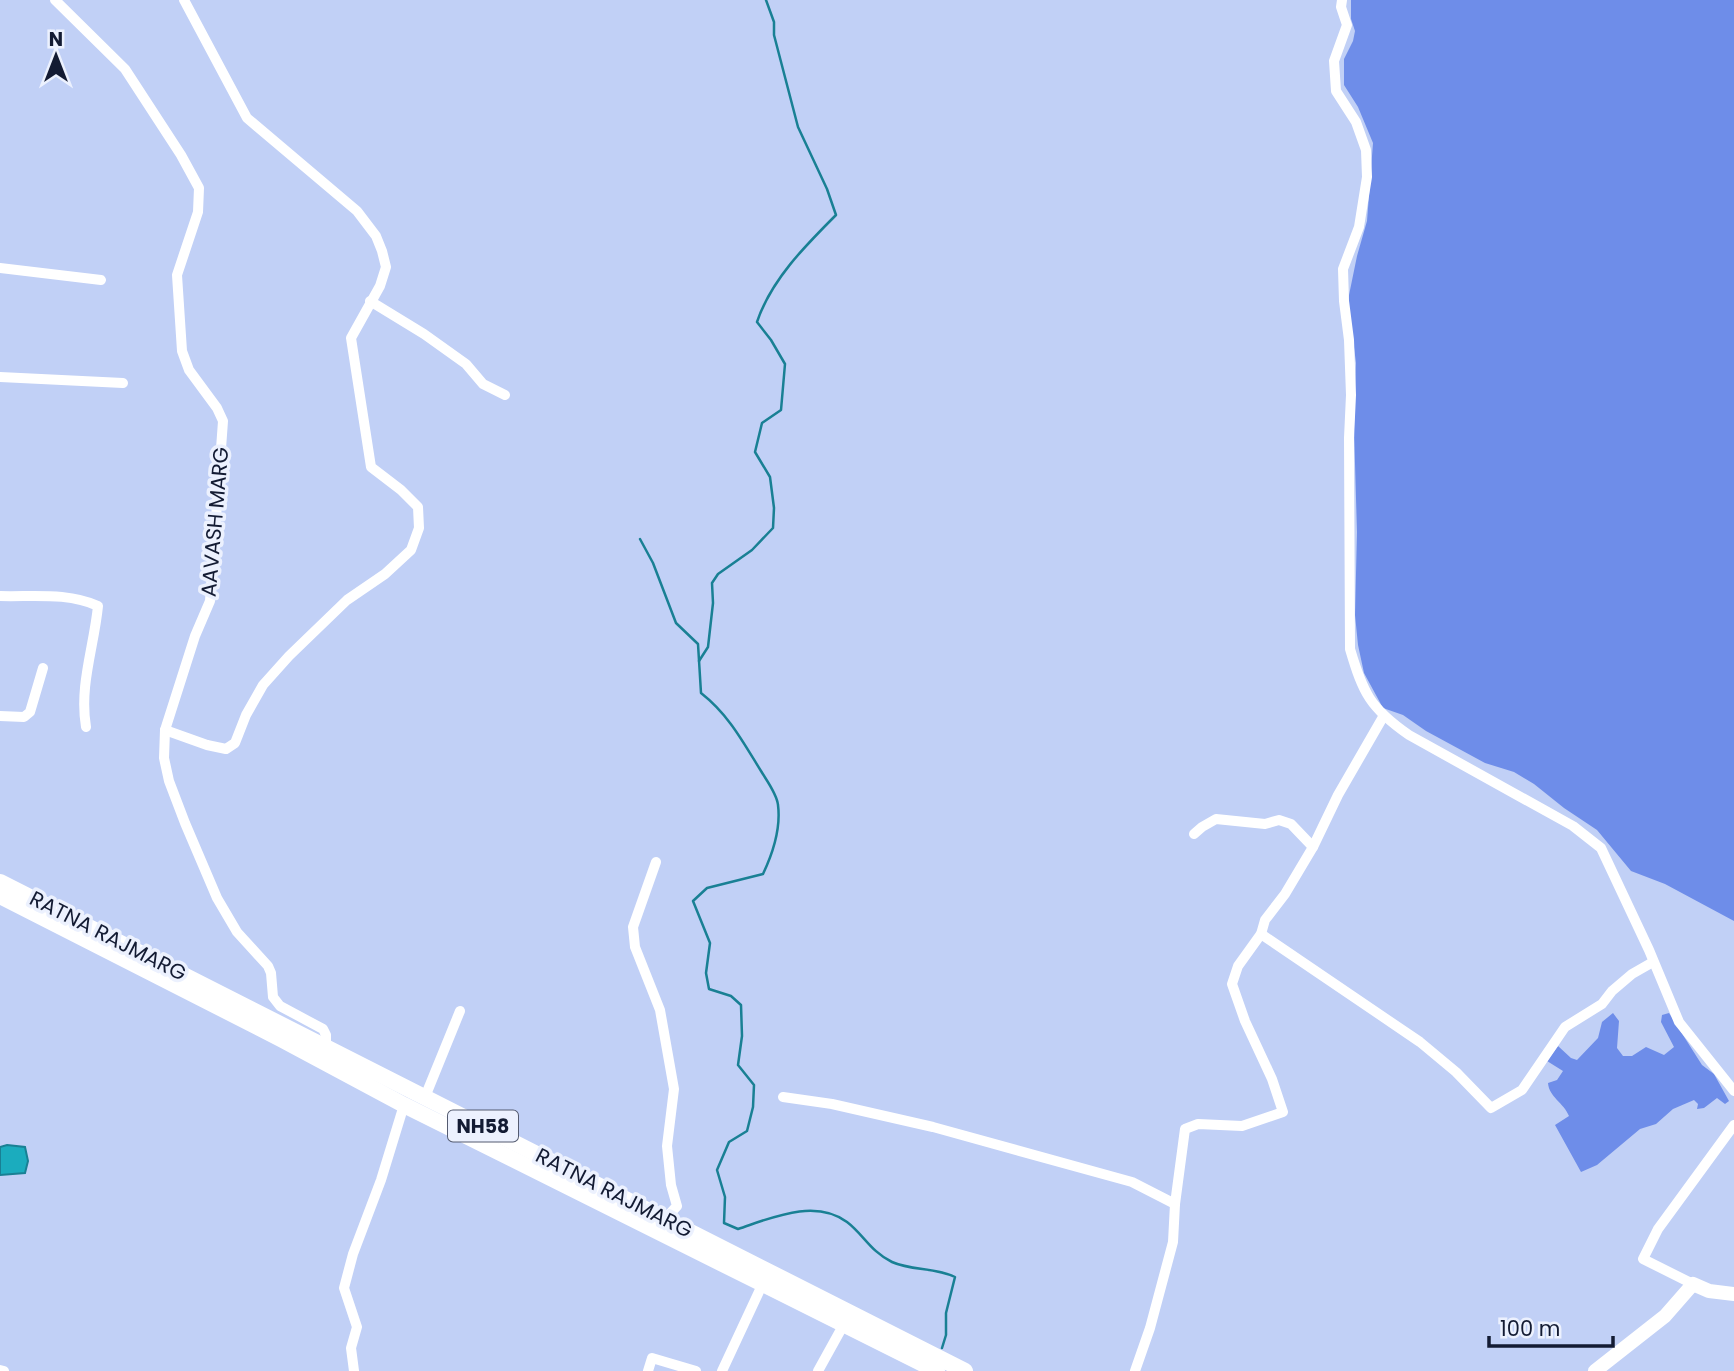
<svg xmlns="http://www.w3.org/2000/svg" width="1734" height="1371" viewBox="0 0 1734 1371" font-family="Poppins,sans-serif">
	<rect width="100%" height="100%" fill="#c1d0f6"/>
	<g fill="#6e8de9">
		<polygon points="1351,0 1734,0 1734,921 1665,884 1631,871 1597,830 1564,808 1534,784 1514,772 1485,763 1426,731 1403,715 1383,708 1364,673 1358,645 1355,615 1357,532 1354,429 1356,363 1348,300 1357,256 1367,221 1373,143 1358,107 1344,85 1344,59 1353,41 1355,31 1351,19"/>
		<path d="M1613 1013 1619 1021 1617 1048 1623 1056H1632L1646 1047 1664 1055 1674 1047 1661 1022 1662 1015 1669 1013 1702 1065 1714 1074 1729 1101 1725 1104 1717 1098 1704 1108 1697 1109 1698 1104 1694 1100 1673 1109 1656 1124 1640 1129 1597 1165 1581 1172 1555 1125 1569 1116C1564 1103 1549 1097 1548 1083L1557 1080 1563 1071 1547 1061 1558 1046 1571 1058 1577 1060 1598 1038 1602 1022Z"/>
	</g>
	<polygon fill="#1bacbe" stroke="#198094" stroke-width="2" points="7,1145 25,1147 28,1161 25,1173 0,1175 0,1147"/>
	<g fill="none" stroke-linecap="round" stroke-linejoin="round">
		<g stroke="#198094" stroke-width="2.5">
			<path d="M640 539 653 563 676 623 698 644 701 693C729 715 743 742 761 771 767 781 777 794 778 805 781 829 773 853 763 874L707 888 693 901 710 943 706 973 709 989 731 996 741 1005 742 1036 738 1065 754 1085 753 1107 747 1131 729 1142 717 1170 725 1197 724 1223 738 1229C771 1218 815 1198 847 1222 863 1234 871 1252 892 1262 912 1271 935 1267 955 1277L946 1313V1335L942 1348"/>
			<path d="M699 661 708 647 713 603 712 583 718 574 752 550 773 528 774 508 770 477 755 452 762 423 781 410 785 364 771 340 757 322C771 280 805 246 836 215L827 189 798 127 774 35V22L766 0"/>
		</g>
		<g stroke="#fff" stroke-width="10">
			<polyline points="55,0 125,69 181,155 199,188 198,212 177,275 182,351 189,370 217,408 223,421 210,601 195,636 165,730 164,758 169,781 185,823 217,898 237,932 268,966 271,973 273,997 280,1006 323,1029 326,1035 326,1045"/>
			<path d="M1342 0 1341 7 1347 25 1334 61 1336 91 1356 122 1366 150 1367 177 1359 227 1343 269 1344 301 1349 340 1351 395 1349 438 1350 649C1363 693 1370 708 1409 735L1573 826 1601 848 1649 950 1679 1022 1734 1091"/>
			<polyline points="0,268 101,280"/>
			<polyline points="370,301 424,334 466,364 483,384 505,395"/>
			<polyline points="0,377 123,383"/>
			<path d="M0 596C32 597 68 592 98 606 94 647 79 686 86 727"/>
			<polyline points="0,716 24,717 30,712 43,668"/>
			<polyline points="165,730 207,745 226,749 235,743 246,715 263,685 289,656 347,600 385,574 411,550 419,528 418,507 401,490 371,467 351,338 380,286 386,267 382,251 376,236 357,211 247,118 184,0"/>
			<polyline points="1194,834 1202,827 1216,819 1265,824 1279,820 1291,824 1313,847"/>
			<polyline points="656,862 633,927 635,947 660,1010 674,1089 667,1146 671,1185 677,1206 665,1219"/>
			<polyline points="1261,934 1420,1042 1456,1072 1491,1108 1522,1090 1565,1027 1602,1004 1612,991 1632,974 1653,962"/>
			<polyline points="425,1097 460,1011"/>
			<polyline points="783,1097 832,1104 933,1127 1132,1182 1175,1204"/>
			<polyline points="1693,1284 1643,1259 1658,1229 1734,1125"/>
			<polyline points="0,1370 4,1371"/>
			<polyline points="354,1371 351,1348 357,1327 344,1288 353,1254 381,1180 404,1105"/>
			<polyline points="648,1371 652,1358 696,1371"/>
			<polyline points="722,1371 763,1283"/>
			<polyline points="818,1371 844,1324"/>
			<polyline points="1135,1371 1150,1328 1173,1242 1175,1204 1185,1129 1198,1124 1242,1126 1283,1112 1272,1079 1245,1021 1232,984 1238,966 1261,934 1265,920 1285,894 1313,847 1338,795 1383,717"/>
		</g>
		<polyline stroke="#fff" stroke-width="14" points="1595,1371 1665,1316 1693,1284 1709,1291 1734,1294"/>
		<g stroke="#fff" stroke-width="16">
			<polyline points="0,882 965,1371"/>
			<polyline points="0,896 281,1039 404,1105 937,1371"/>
		</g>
	</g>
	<g text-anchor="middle" stroke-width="7" stroke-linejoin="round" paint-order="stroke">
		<rect fill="#ecf1fe" stroke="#545b70" stroke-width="2" x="448" y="1110.5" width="70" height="31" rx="5"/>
		<g font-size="19" font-weight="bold" fill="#131b33">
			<text x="483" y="1133">NH58</text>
		</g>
		<g font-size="21" fill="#131b33" stroke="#ecf1fe">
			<text transform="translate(215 522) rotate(-85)" y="7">AAVASH MARG</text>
			<text transform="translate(108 936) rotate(27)" y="7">RATNA RAJMARG</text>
			<text transform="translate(614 1193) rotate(27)" y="7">RATNA RAJMARG</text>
		</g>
	</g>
	<g transform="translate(56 56)" stroke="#ecf1fe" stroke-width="5" paint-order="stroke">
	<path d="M0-5L12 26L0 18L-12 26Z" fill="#131b33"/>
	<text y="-10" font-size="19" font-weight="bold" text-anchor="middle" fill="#131b33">N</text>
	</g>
	<path d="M1489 1336v10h124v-10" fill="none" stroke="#131b33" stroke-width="3.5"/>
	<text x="1500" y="1336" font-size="21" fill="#131b33" stroke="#ecf1fe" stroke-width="5" paint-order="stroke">100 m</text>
</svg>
